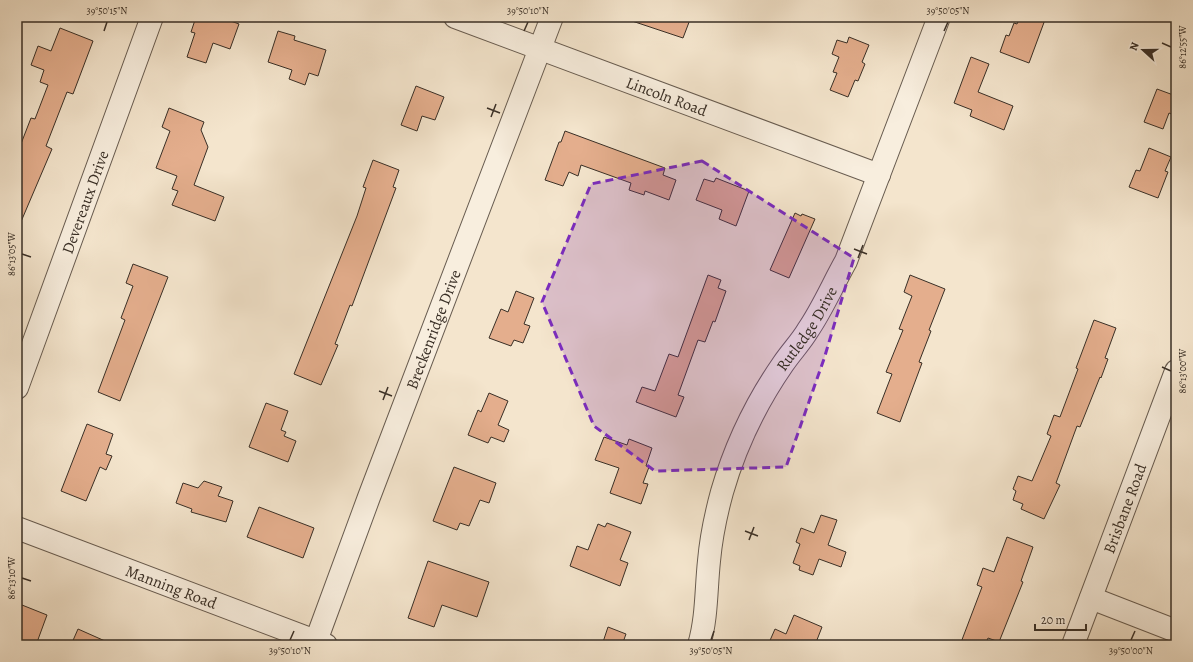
<svg xmlns="http://www.w3.org/2000/svg" width="1193" height="662" viewBox="0 0 1193 662" font-family="Alegreya,serif">
	<rect width="100%" height="100%" fill="#f4e5cd"/>
	<filter id="stains"><feTurbulence type="fractalNoise" baseFrequency=".005" numOctaves="4"/><feColorMatrix values="0 0 0 0 .2 0 0 0 0 .09 0 0 0 0 .02 0 0 0 .5 -.17"/></filter>
	<radialGradient id="worn" r=".72"><stop offset=".6" stop-color="#630" stop-opacity="0"/><stop offset="1" stop-color="#630" stop-opacity=".3"/></radialGradient>
	<g fill="#e4ae8d" stroke="#392f26">
		<polygon points="196,17 220,17 239,24 230,49 213,43 206,63 187,57 195,33 191,32"/>
		<polygon points="626,17 691,17 683,38 626,19"/>
		<polygon points="1020,17 1046,17 1029,63 1000,52 1006,35 1009,36 1014,23 1017,24"/>
		<polygon points="60,28 93,41 73,94 67,92 46,146 52,149 17,231 17,154 31,118 35,119 48,85 40,82 44,70 31,65 38,46 51,51"/>
		<polygon points="278,31 295,36 294,40 326,50 318,76 309,73 305,85 289,79 292,70 268,62"/>
		<polygon points="849,37 869,45 862,62 865,64 858,81 855,80 848,97 830,90 837,73 833,72 839,57 832,54 837,40 847,43"/>
		<polygon points="971,57 989,64 978,92 1013,106 1004,130 970,116 972,110 954,103"/>
		<polygon points="416,86 444,97 435,120 422,116 417,131 401,125"/>
		<polygon points="1157,89 1176,96 1176,116 1169,113 1163,129 1144,122"/>
		<polygon points="169,108 204,122 201,130 208,147 194,185 224,197 215,221 172,205 178,191 172,189 177,176 156,168 170,131 162,127"/>
		<polygon points="565,131 665,168 663,175 676,180 669,200 645,191 644,195 629,190 631,183 581,165 578,176 569,172 563,186 545,180 559,142 561,142"/>
		<polygon points="1149,148 1171,157 1165,171 1168,172 1158,198 1129,187 1136,170 1140,171"/>
		<polygon points="373,160 399,170 393,187 396,188 352,306 350,305 335,344 338,345 321,385 294,374 357,216 366,188 363,187"/>
		<polygon points="716,178 749,191 736,226 719,219 722,210 696,200 704,179 714,182"/>
		<polygon points="795,213 801,216 802,214 815,219 789,278 770,270"/>
		<polygon points="133,264 168,277 120,401 98,392 125,320 121,318 133,286 126,283"/>
		<polygon points="708,275 721,280 718,288 726,291 715,322 713,321 705,342 698,340 678,395 684,397 676,417 636,402 642,387 655,391 669,354 678,357"/>
		<polygon points="910,275 945,289 929,330 931,331 919,362 922,363 900,422 877,413 892,374 886,372 903,330 899,329 912,296 904,292"/>
		<polygon points="516,291 534,298 524,324 530,326 523,343 514,340 511,346 489,338 501,309 508,312"/>
		<polygon points="1094,320 1116,328 1105,358 1108,359 1101,378 1100,377 1080,427 1077,426 1056,483 1060,485 1044,519 1021,509 1023,504 1013,500 1016,491 1013,489 1018,476 1032,481 1051,436 1047,434 1054,415 1060,417 1078,369 1076,368"/>
		<polygon points="489,393 508,401 498,425 509,430 504,442 491,437 488,443 468,435 478,410 481,412"/>
		<polygon points="266,403 288,411 281,430 286,432 284,436 296,441 288,462 249,447"/>
		<polygon points="87,424 113,434 106,454 112,456 106,470 100,467 86,501 61,491"/>
		<polygon points="604,437 627,445 629,439 652,448 646,466 649,467 643,483 648,484 641,504 610,493 619,468 595,460"/>
		<polygon points="454,467 496,483 489,503 480,500 469,526 460,523 457,530 433,521"/>
		<polygon points="204,481 222,487 218,496 233,501 226,522 191,512 192,509 176,503 183,483 198,488"/>
		<polygon points="259,507 314,528 303,558 247,537"/>
		<polygon points="821,515 837,520 828,545 846,552 841,567 819,559 813,575 799,570 800,566 793,563 800,544 796,542 801,528 814,533"/>
		<polygon points="607,523 631,532 620,560 628,563 620,586 570,566 577,546 588,550 598,524 605,527"/>
		<polygon points="1007,537 1033,547 1021,581 1023,582 999,642 988,638 985,645 960,645 982,587 977,585 983,568 994,572"/>
		<polygon points="428,561 489,582 477,617 442,605 434,627 408,618"/>
		<polygon points="22,605 47,615 36,645 29,645 18,641 21,632 17,630 17,607 20,608"/>
		<polygon points="794,615 822,627 815,645 768,645 775,629 786,634"/>
		<polygon points="608,627 626,634 622,645 602,645"/>
		<polygon points="78,629 114,645 71,645"/>
	</g>
	<g fill="none" stroke-linecap="round" stroke-linejoin="round">
		<defs>
			<g id="minor">
				<path id="s1" d="M455 17 879 175"/>
				<path id="s2" d="M17 388 152 17"/>
				<path id="s3" d="M17 528 326 645"/>
				<polyline points="1091,598 1176,631"/>
				<path id="s4" d="M316 641 369 497 552 17"/>
				<path id="s5" d="M699 645C707 618 706 589 709 561 711 538 716 514 722 492 735 447 756 403 783 364 791 352 801 342 808 330 823 308 833 284 846 261L939 17"/>
				<path id="s6" d="M1073 645 1176 371"/>
			</g>
		</defs>
		<use href="#minor" stroke="#685c50" stroke-width="24"/>
		<use href="#minor" stroke="#f8eede" stroke-width="22"/>
	</g>
	<path fill="#7b2cbf" fill-opacity="0.2" stroke="#7b2cbf" stroke-width="3" stroke-dasharray="8 5" stroke-linejoin="round" d="M702 161 854 258 824 359 786 467 655 471 594 426 542 302 591 184Z"/>
	<path fill="none" stroke="#392f26" stroke-width="1.5" d="M104 31 107 22M524 31 528 22M944 31 948 22M1162 43 1171 47M487 108 500 113M491 117 496 104M854 249 867 254M22 254 31 257M858 258 863 245M1162 367 1171 371M379 391 392 396M383 400 388 387M745 531 758 536M749 540 754 527M22 578 31 581M290 640 294 631M711 640 714 631M1131 640 1135 631"/>
	<g text-anchor="middle" stroke-width="3" stroke-linejoin="round" paint-order="stroke">
		<g font-size="16" fill="#392f26" stroke="#f8eede">
			<text dy="6" stroke="none"><textPath href="#s1" startOffset="226">Lincoln Road</textPath></text>
			<text dy="6" stroke="none"><textPath href="#s2" startOffset="198">Devereaux Drive</textPath></text>
			<text dy="6" stroke="none"><textPath href="#s5" startOffset="340">Rutledge Drive</textPath></text>
			<text dy="6" stroke="none"><textPath href="#s4" startOffset="333">Breckenridge Drive</textPath></text>
			<text dy="6" stroke="none"><textPath href="#s6" startOffset="146">Brisbane Road</textPath></text>
			<text dy="6" stroke="none"><textPath href="#s3" startOffset="165">Manning Road</textPath></text>
		</g>
	</g>
	<rect width="1193" height="662" fill="none" stroke="#f4e5cd" stroke-width="44"/>
	<g transform="translate(1143 50) rotate(291)" stroke="#f8eede" stroke-width="3" paint-order="stroke">
	<path d="M0-3L7 15L0 10L-7 15Z" fill="#392f26"/>
	<text y="-6" font-size="11" font-weight="bold" text-anchor="middle" fill="#392f26">N</text>
	</g>
	<path d="M1035 624v6h51v-6" fill="none" stroke="#392f26" stroke-width="2"/>
	<text x="1041" y="624" font-size="12" fill="#392f26" stroke="#f8eede" stroke-width="3" paint-order="stroke">20 m</text>
	<rect x="22" y="22" width="1149" height="618" fill="none" stroke="#392f26" stroke-width="1.5"/>
	<g font-size="10" text-anchor="middle" fill="#392f26">
		<text x="107" y="14">39°50'15"N</text>
		<text x="528" y="14">39°50'10"N</text>
		<text x="948" y="14">39°50'05"N</text>
		<text transform="translate(1182 47) rotate(-90)" y="4">86°12'55"W</text>
		<text transform="translate(11 254) rotate(-90)" y="4">86°13'05"W</text>
		<text transform="translate(1182 371) rotate(-90)" y="4">86°13'00"W</text>
		<text transform="translate(11 578) rotate(-90)" y="4">86°13'10"W</text>
		<text x="290" y="654">39°50'10"N</text>
		<text x="711" y="654">39°50'05"N</text>
		<text x="1131" y="654">39°50'00"N</text>
	</g>
	<rect width="100%" height="100%" filter="url(#stains)"/>
	<rect width="100%" height="100%" fill="url(#worn)"/>
</svg>
